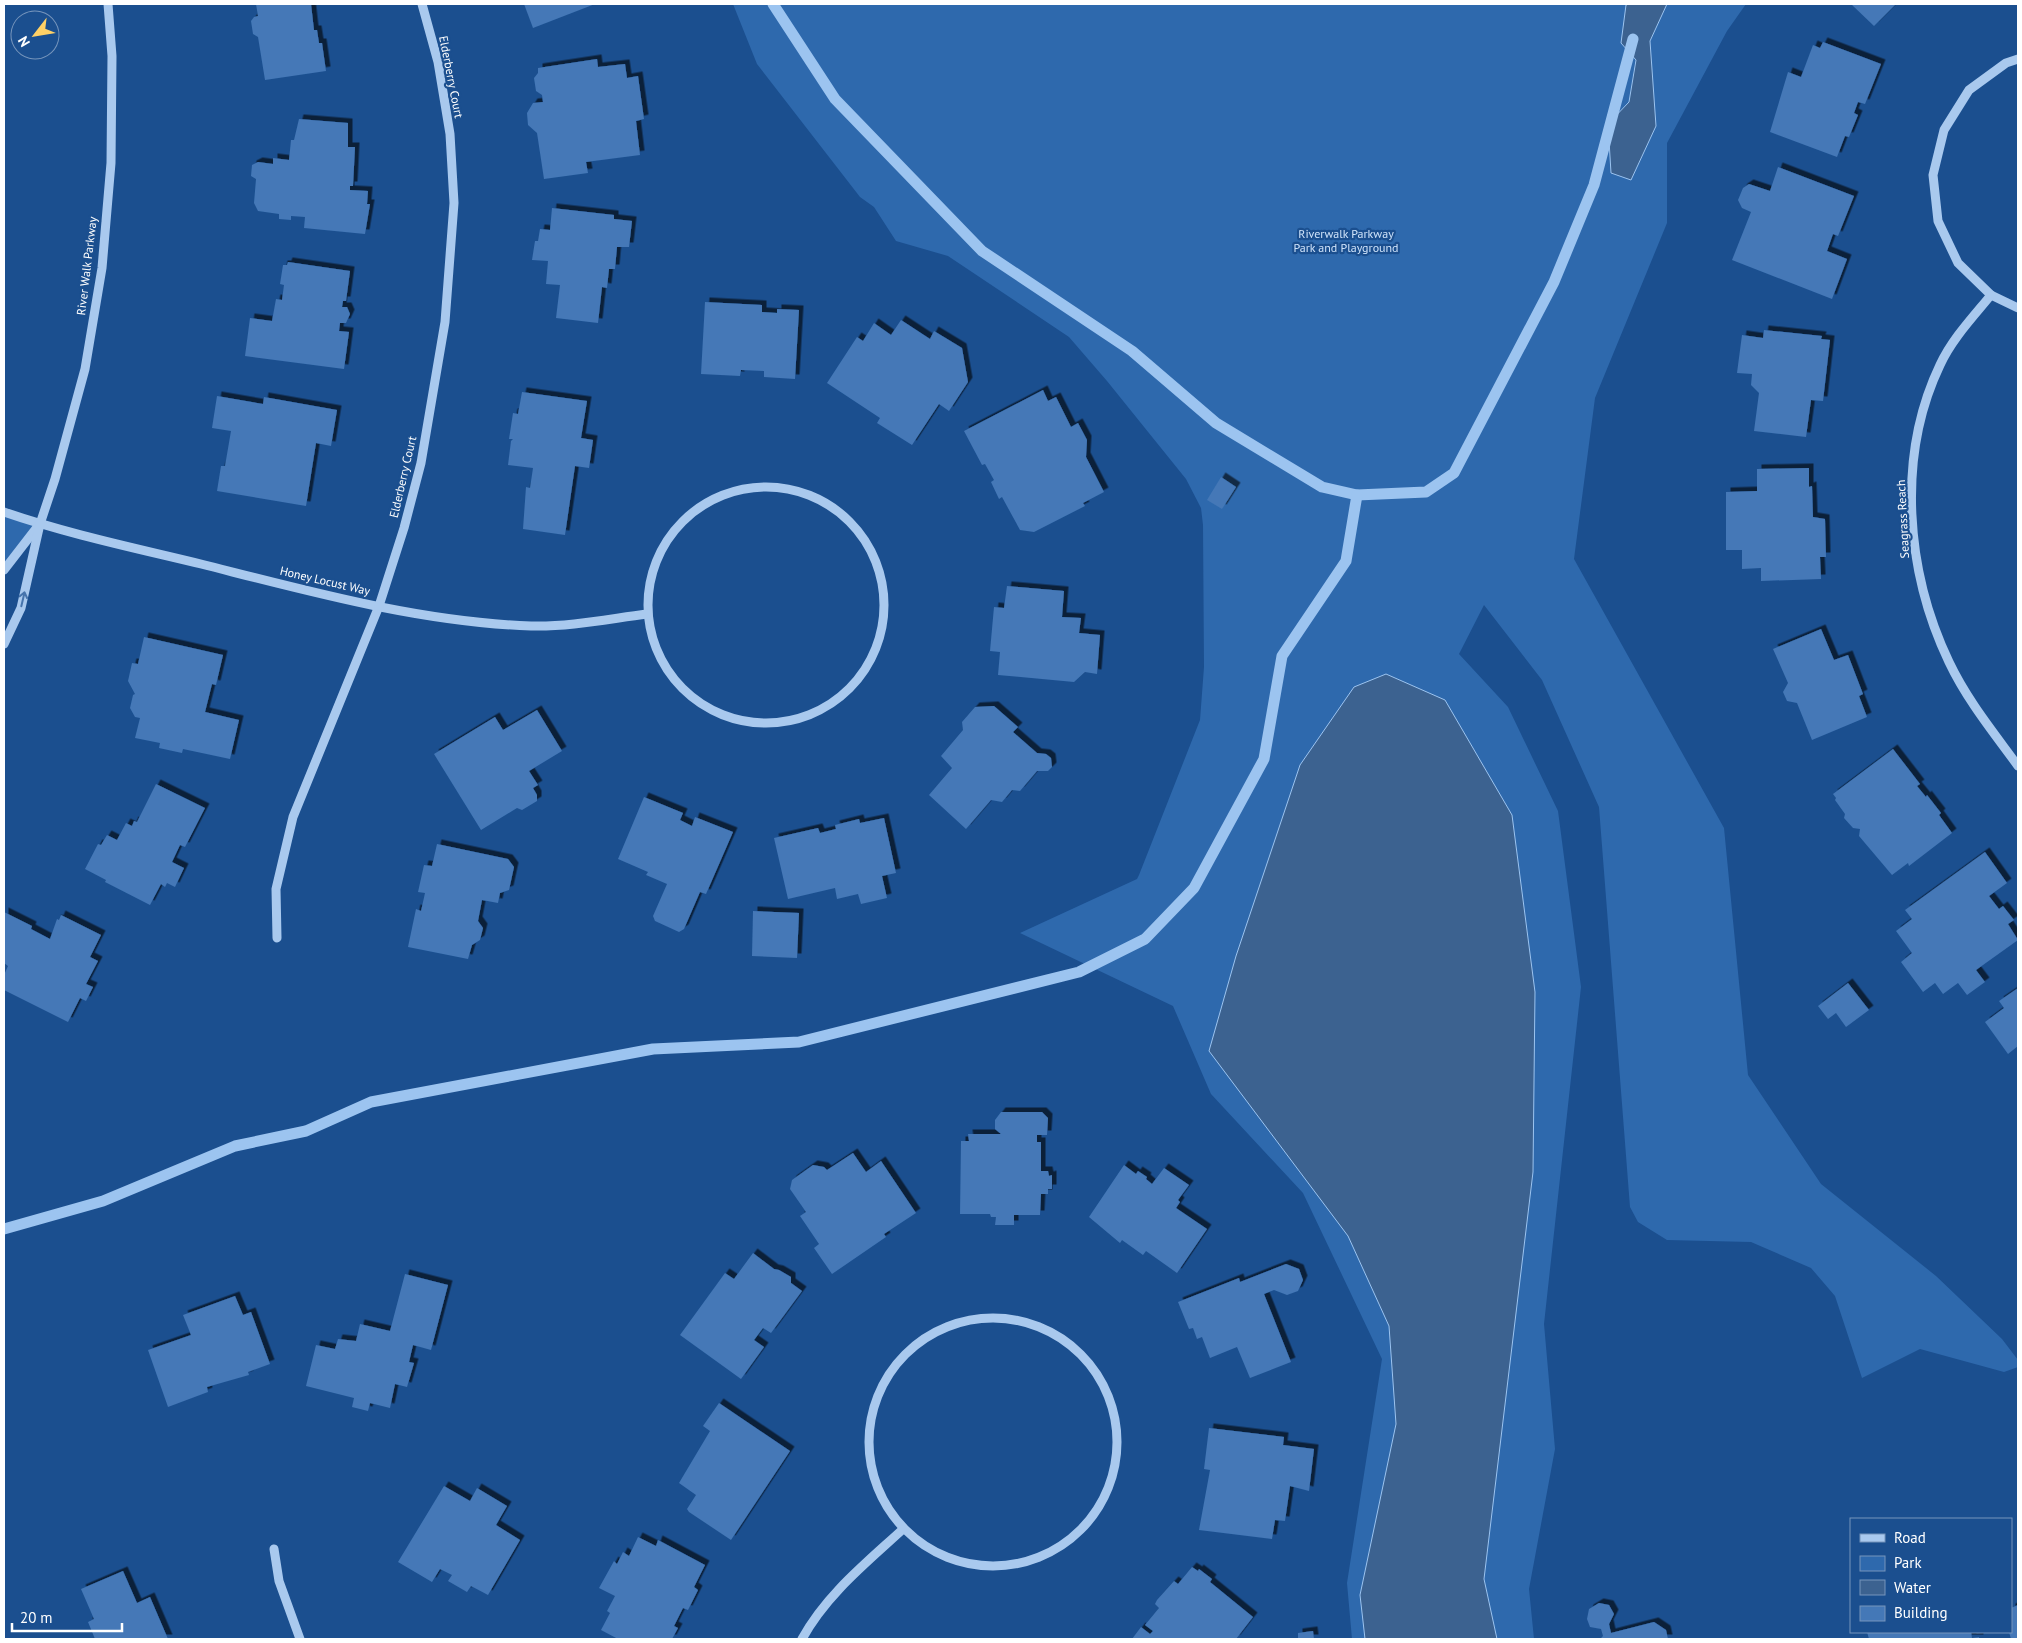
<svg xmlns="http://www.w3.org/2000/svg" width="2022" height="1643" viewBox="0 0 2022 1643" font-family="'PT Sans',sans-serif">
	<defs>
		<filter id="shadow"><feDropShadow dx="4.5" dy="-4.5" stdDeviation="0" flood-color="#0009"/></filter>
	</defs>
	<rect width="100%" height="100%" fill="#1b4f8f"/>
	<g fill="#2e69ad">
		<polygon points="733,4 1644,4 1629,102 1619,112 1656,127 1650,41 1666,5 1746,4 1727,31 1667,143 1667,223 1595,398 1574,559 1724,828 1748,1075 1821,1184 1936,1276 2002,1339 2018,1360 2018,1367 2004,1372 1920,1349 1862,1378 1835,1296 1811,1268 1751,1242 1667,1240 1638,1222 1630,1207 1599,807 1542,680 1484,605 1459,654 1508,707 1558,811 1581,987 1544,1324 1555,1449 1529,1589 1534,1639 1352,1639 1347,1583 1382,1359 1303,1193 1211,1094 1173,1006 1020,933 1137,879 1139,875 1200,720 1204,667 1203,525 1201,508 1186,479 1107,381 1069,337 948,256 896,241 874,207 860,197 757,64"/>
		<polygon points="4,513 40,524 4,566"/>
	</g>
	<g fill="#3c6290" stroke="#9cc4f0">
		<polygon points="1629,4 1667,4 1650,41 1656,126 1631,180 1611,173 1608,124 1629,102 1636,60 1621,43 1626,5"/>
		<polygon points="1386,674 1445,700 1512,815 1535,992 1533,1172 1484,1579 1497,1639 1365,1639 1360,1595 1396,1424 1389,1326 1348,1236 1209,1051 1236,956 1300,765 1354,687"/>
	</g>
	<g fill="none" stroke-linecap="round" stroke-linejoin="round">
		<g stroke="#9cc4f0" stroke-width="11">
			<polyline points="773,4 835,99 982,251 1132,351 1216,423 1322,487 1357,495 1426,492 1454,473 1554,282 1594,185 1633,39"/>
			<polyline points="4,1229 103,1201 235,1146 306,1131 371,1102 653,1049 799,1042 1079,972 1145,939 1194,888 1264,759 1282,656 1346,561 1357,495"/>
		</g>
	</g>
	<g fill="#4478b7" filter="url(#shadow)">
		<polygon points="256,4 311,4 314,30 317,30 319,43 322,43 326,71 265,80 258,37 253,34 251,21 254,17 258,16"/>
		<polygon points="524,4 595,4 533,28"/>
		<polygon points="1851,4 1896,4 1874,26"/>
		<polygon points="1823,42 1881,64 1865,104 1858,102 1854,113 1858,115 1849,137 1845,136 1837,157 1770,132 1788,72 1801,77 1813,45 1820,48"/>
		<polygon points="597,59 598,67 625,64 627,78 638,76 644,119 636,121 640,155 586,162 588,173 544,179 537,133 528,125 527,113 533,103 543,102 542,95 536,91 534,78 538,73 538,68"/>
		<polygon points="299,119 348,123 348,147 355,147 353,186 350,186 350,190 368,191 367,204 370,204 365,234 304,228 305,217 291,216 291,220 279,219 279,214 258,211 254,203 256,179 251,176 252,165 258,162 273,164 273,158 289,160 291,140 294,140"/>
		<polygon points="1778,167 1854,196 1838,236 1833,234 1827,251 1847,259 1832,299 1732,260 1751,212 1742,208 1738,200 1743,188 1749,184 1770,191"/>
		<polygon points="552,208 614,215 614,219 632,221 629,247 617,247 615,269 609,269 607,288 602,287 598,323 556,318 560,285 546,284 548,261 532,260 535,241 538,241 540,229 550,230"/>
		<polygon points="288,262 350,271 346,301 343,301 342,307 347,307 350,314 346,323 340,323 339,331 349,332 344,369 245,356 250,318 272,321 276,299 282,300 284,285 280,284 283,265 287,265"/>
		<polygon points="705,302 762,305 762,312 777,313 777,309 799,310 795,379 764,377 764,371 741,370 740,376 701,374"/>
		<polygon points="901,320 930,339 934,331 962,348 968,382 949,411 939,404 912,445 877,423 880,418 827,383 857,337 863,341 874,323 891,335"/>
		<polygon points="1764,330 1822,336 1821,339 1830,340 1823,401 1811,400 1806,437 1754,431 1759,393 1751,385 1752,374 1737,373 1742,335 1763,338"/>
		<polygon points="1043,390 1048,401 1056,397 1071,427 1078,423 1087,440 1086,457 1104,492 1083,503 1085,506 1034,532 1020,530 1002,497 999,499 991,482 994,480 985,464 982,465 964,431"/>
		<polygon points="522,392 587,401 581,438 593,440 589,468 575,466 565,535 523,529 526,487 530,488 533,468 508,465 511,441 513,439 509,439 513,413 518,414"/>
		<polygon points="217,396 263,404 264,397 337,410 331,446 316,443 306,506 217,491 221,466 225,466 231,431 212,428"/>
		<polygon points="1809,468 1809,487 1812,486 1813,517 1825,519 1826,557 1820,557 1821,579 1761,581 1761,568 1742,569 1742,550 1726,550 1726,492 1757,491 1757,469"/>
		<polygon points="1221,477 1236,487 1222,509 1207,500"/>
		<polygon points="1007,586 1064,591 1062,617 1081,618 1079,633 1100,635 1097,674 1085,672 1074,682 998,675 1000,652 990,651 994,607 1004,608"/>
		<polygon points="1821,629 1834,660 1848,655 1863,694 1859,696 1867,717 1812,740 1797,703 1787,701 1783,692 1788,683 1773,649"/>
		<polygon points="144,637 223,655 216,685 212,684 205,712 239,720 230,759 183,749 182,753 159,748 160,743 135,738 140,718 135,717 130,708 133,695 135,694 128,681 132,663 138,664"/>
		<polygon points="994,706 1018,727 1013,732 1037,753 1046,754 1051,758 1052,767 1048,771 1037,771 1020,791 1012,790 1002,802 991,800 966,829 929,795 952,768 941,756 963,730 962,722 975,707"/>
		<polygon points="537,710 562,751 529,771 538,785 533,788 537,795 537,801 522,810 517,808 481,830 434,754 495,717 503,730"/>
		<polygon points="1893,749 1920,784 1917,786 1926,797 1927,795 1941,813 1939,815 1952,833 1909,866 1908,863 1892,875 1859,836 1860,829 1853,828 1844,818 1845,814 1835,800 1836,798 1833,794"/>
		<polygon points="156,784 205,808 185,847 180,845 172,862 184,868 175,887 167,883 165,887 161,884 150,905 105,882 106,880 85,869 98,844 101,845 107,835 117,840 126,823 132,826 134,821 137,822"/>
		<polygon points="644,797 683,813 680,820 692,826 695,817 733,832 706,894 700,892 684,929 679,932 655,921 653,916 667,884 646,875 648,872 618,859"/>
		<polygon points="884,818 896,873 882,876 887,898 861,904 858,894 837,899 835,888 788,899 774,838 818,828 820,833 836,829 835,825 859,819 860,823"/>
		<polygon points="437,844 508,859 514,867 509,890 500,893 498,903 482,900 478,921 483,928 480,940 472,945 468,959 408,947 416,909 421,911 425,893 418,892 424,865 432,866"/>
		<polygon points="1985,852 2007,883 1989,896 1999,909 2003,906 2014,920 2008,924 2018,940 1976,970 1985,982 1967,995 1958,983 1943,994 1935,983 1923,992 1901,962 1912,953 1896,931 1912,919 1905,910"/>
		<polygon points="753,911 799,913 797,958 752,956"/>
		<polygon points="4,912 32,926 31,929 50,939 57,919 59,920 61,915 101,935 90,957 98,961 86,984 93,987 86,1001 80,998 68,1022 4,990 4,975 8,966 4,963"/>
		<polygon points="1848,983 1869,1010 1846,1027 1836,1013 1828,1019 1818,1006"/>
		<polygon points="2018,988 2018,1046 2008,1054 1985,1022 2004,1008 1999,1001"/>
		<polygon points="1001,1112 1042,1112 1048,1118 1047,1135 1037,1135 1037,1142 1041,1142 1041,1171 1048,1171 1049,1176 1052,1175 1052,1189 1048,1189 1048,1194 1041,1194 1040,1215 1014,1215 1014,1225 995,1225 996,1217 991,1217 990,1214 960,1214 961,1141 969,1141 968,1134 1001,1134 995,1129 995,1120"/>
		<polygon points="853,1153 866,1172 881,1161 916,1213 884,1234 886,1237 832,1274 814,1248 819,1244 800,1216 806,1212 790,1189 792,1180 813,1165 824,1167 827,1170"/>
		<polygon points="1124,1165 1136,1174 1138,1171 1147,1177 1146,1179 1152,1184 1164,1168 1189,1185 1178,1200 1180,1202 1176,1208 1207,1229 1177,1273 1146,1251 1143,1255 1122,1240 1120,1243 1089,1217"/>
		<polygon points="753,1253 774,1269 779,1270 791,1277 791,1283 802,1291 771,1333 763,1328 754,1340 764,1347 741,1379 680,1335 725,1273 734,1279"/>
		<polygon points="1286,1264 1299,1269 1303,1280 1298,1291 1287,1295 1274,1290 1264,1294 1291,1362 1250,1378 1237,1347 1210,1358 1202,1337 1197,1339 1193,1328 1189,1329 1178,1302 1239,1278 1240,1282"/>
		<polygon points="405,1274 448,1285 431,1350 413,1345 409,1362 414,1363 407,1387 395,1384 390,1408 370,1403 368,1411 352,1407 354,1398 306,1386 316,1345 335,1349 338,1339 356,1341 360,1324 390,1331"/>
		<polygon points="235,1296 243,1315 251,1312 270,1364 248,1372 249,1375 207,1387 208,1392 168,1407 148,1350 191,1335 183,1315"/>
		<polygon points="719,1403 790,1451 731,1540 689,1512 687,1509 696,1495 679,1483 710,1431 703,1426"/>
		<polygon points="1209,1428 1284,1437 1283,1445 1314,1449 1309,1491 1290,1486 1285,1521 1275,1520 1272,1539 1199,1530 1210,1470 1204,1469"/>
		<polygon points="444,1486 470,1501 477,1488 507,1506 496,1525 520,1540 488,1595 471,1586 467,1592 448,1581 452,1575 440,1569 432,1582 398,1562"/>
		<polygon points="638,1537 656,1546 658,1540 705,1565 694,1587 698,1590 688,1610 683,1608 674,1626 678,1628 672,1639 618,1639 601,1630 610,1613 607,1611 615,1596 599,1588 614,1561 617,1564 623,1552 629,1556"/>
		<polygon points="1192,1567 1198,1571 1199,1569 1212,1579 1210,1582 1253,1617 1236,1639 1132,1639 1141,1627 1150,1634 1153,1631 1145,1625 1159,1608 1155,1604 1157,1600 1174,1581 1178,1584"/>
		<polygon points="123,1571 137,1603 150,1597 168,1639 95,1639 88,1622 94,1619 81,1589"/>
		<polygon points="1599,1603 1609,1605 1614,1614 1609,1624 1611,1633 1654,1622 1666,1630 1668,1639 1600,1639 1603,1636 1601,1629 1590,1627 1587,1619 1589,1609"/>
		<polygon points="2018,1605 2018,1639 2011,1639 2009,1632 2011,1632 2011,1608"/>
		<polygon points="1313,1631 1314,1639 1298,1639 1298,1633"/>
		<polygon points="1867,1632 1971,1632 1972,1638 1979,1637 1979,1639 1869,1639"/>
	</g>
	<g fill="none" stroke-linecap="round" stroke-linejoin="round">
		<g stroke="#a9c9ee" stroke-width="9">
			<polyline points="2018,59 2006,63 1969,90 1944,130 1933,175 1938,221 1958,263 1991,295 2018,308"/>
			<path d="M1991 295C1973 317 1952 339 1940 365 1896 457 1906 572 1949 662 1967 700 1994 733 2018 766"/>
			<circle cx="766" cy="605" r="118"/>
			<path d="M4 512C68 534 135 548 201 564 308 591 419 622 531 626 570 627 608 619 647 614"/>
			<polyline points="4,570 38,526"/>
			<polyline points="4,644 21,608 40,524 55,479 85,369 102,268 111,163 112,56 108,4"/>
			<polyline points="277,938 276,889 293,817 379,606 404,528 421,463 445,322 454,203 450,134 438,62 422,4"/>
			<circle cx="993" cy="1442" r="124"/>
			<polyline points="274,1549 279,1581 300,1639"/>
			<path d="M802 1639C826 1595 866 1563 902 1530"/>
		</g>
	</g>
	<defs><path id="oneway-shaft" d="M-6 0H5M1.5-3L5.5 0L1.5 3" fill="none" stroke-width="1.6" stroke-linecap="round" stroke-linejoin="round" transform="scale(1.25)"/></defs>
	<use stroke="#4674ac" href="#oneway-shaft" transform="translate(23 599) rotate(-77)"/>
	<g text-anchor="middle" stroke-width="4.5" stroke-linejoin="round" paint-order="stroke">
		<g font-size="12" fill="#fff" stroke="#1b4f8f">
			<text transform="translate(451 77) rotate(79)" y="4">Elderberry Court</text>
			<text transform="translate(87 266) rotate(-83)" y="4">River Walk Parkway</text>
			<text transform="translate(403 477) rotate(-77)" y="4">Elderberry Court</text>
			<text transform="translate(1903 519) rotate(-93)" y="4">Seagrass Reach</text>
			<text transform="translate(325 581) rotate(13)" y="4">Honey Locust Way</text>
		</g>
		<g font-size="12" fill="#cfe3fa" stroke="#1b4f8f">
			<text x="1346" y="238">Riverwalk Parkway<tspan x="1346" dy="14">Park and Playground</tspan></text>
		</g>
	</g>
	<rect width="2022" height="1643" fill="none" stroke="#ffffff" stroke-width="10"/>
	<rect x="1850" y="1518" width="162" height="115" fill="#1b4f8f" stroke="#7695bc"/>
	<rect x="1860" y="1534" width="25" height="8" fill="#a9c9ee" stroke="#7695bc"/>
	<text x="1894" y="1543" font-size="15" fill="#ffffff">Road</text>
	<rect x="1860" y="1556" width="25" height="15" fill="#2e69ad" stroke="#7695bc"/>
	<text x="1894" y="1568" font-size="15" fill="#ffffff">Park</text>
	<rect x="1860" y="1580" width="25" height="15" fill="#3c6290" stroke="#7695bc"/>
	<text x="1894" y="1593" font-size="15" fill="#ffffff">Water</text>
	<rect x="1860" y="1606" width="25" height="15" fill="#4478b7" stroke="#7695bc"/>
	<text x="1894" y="1618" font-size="15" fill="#ffffff">Building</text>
	<g transform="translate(35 35) rotate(239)"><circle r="24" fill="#1b4f8f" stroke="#7695bc"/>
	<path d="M0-4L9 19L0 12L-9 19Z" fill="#ffd166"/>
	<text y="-8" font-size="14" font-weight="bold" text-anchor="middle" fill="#ffffff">N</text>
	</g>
	<path d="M12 1623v8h110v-8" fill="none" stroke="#ffffff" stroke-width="2.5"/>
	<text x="20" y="1623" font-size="15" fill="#ffffff" stroke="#1b4f8f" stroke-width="4" paint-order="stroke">20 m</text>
</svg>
